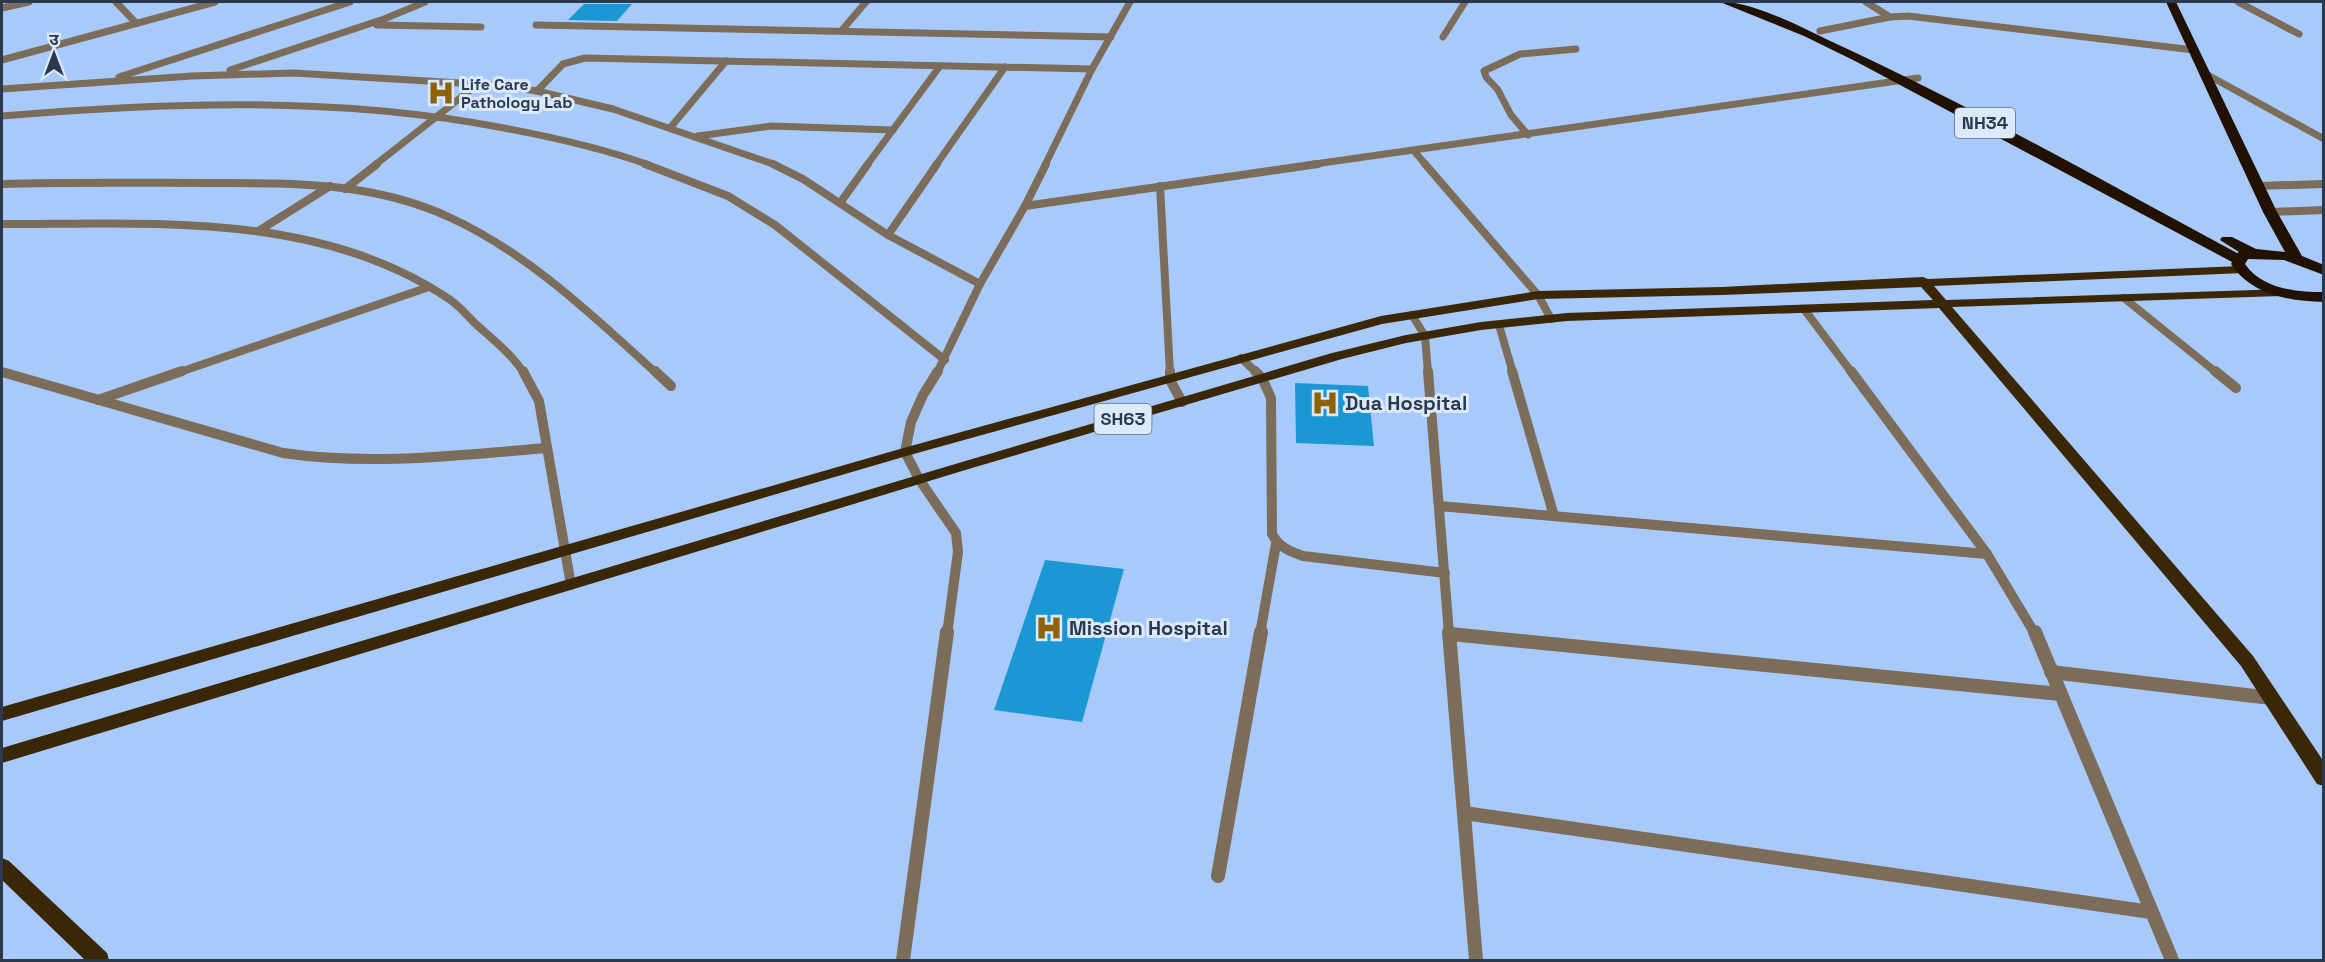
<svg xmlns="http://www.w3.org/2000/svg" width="2325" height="962" viewBox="0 0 2325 962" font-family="'Space Grotesk','Noto Sans Devanagari',sans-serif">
	<rect width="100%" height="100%" fill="#a8cafa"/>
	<g fill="#1b98d4">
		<polygon points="584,4 632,4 617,21 568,20"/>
		<polygon points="1295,383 1368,386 1374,446 1296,443"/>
		<polygon points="1045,560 1124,569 1082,722 994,710"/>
	</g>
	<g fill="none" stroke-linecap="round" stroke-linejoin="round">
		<g stroke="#7b6d5a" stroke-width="7">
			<polyline points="116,2 136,23"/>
			<polyline points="1866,2 1890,17"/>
			<polyline points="2238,2 2299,34"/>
			<polyline points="2,8 29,2"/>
			<polyline points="377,25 481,27"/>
			<polyline points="536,25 1111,37"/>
			<polyline points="842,30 866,2"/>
			<polyline points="1820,31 1890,17 1908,16 2194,50"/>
			<polyline points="1443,37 1465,2"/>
			<polyline points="2,60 215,2"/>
			<polyline points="230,70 384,19 425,2"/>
			<polyline points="2206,74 2324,139"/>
			<polyline points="119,77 350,2"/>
			<polyline points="2,89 192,76 294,73 493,85 537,91 613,109 776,165"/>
			<polyline points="537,91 563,64 585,58 1092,69"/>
			<path d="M2 116C170 102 338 96 504 128 552 137 602 148 649 165"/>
			<polyline points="670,128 726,61"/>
			<polyline points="1528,135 1511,115 1498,90 1486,77 1484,71 1520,54 1576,49"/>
			<polyline points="698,136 771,126 893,130"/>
			<polyline points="1414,151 1426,165"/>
			<polyline points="375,165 478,84"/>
			<polyline points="867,165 940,66"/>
			<polyline points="936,165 1005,67"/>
			<polyline points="1045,165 1092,69 1130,2"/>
			<polyline points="1308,165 1918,78"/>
		</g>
		<g stroke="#7b6d5a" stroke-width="8">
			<polyline points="645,164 728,196 775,225 945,360"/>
			<polyline points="773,164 803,179 888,235 980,284"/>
			<polyline points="1425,164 1538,295 1551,319"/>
			<path d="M2 184C72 182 141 183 211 183 293 183 374 182 451 218 529 254 593 316 656 373"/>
			<polyline points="1160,186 1170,373"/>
			<polyline points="2258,186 2324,184"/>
			<polyline points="345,189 377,164"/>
			<polyline points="840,203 868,164"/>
			<polyline points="1025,206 1318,164"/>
			<polyline points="2270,212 2324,210"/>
			<path d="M2 224C151 224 319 211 449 299 461 307 469 318 479 327 495 341 512 355 524 373"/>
			<polyline points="260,230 330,186"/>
			<polyline points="888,235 937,164"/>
			<polyline points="2124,298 2217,373"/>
			<polyline points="1804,309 1852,373"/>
			<polyline points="1412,315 1425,336 1428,373"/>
			<polyline points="1499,325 1513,373"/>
			<polyline points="1241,358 1257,373"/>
			<polyline points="2,372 5,373"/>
			<polyline points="177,373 429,287"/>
			<polyline points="937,373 980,284 1025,206 1046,164"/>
		</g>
		<g stroke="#7b6d5a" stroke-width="10">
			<polyline points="523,371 539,401 571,585"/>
			<polyline points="655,371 671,386"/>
			<polyline points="938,371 923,395 911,422 905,452 919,479 956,533 958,552 947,634"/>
			<polyline points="1170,371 1170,380 1182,402"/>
			<path d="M1255 371 1262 378 1271 398 1272 534C1279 547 1289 551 1303 556L1445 573"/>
			<polyline points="1428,371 1449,634"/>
			<polyline points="1512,371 1554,516"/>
			<polyline points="1851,371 1987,554 2035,634"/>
			<polyline points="2215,371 2236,388"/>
			<path d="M2 372 283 453C371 466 459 455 547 448"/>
			<polyline points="98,400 182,371"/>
			<polyline points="1439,506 1987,554"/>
			<polyline points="1260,634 1276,544"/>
		</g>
		<g stroke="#7b6d5a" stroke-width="14">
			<polyline points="1449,632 1476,960"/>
			<polyline points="2035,632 2172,960"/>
			<polyline points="1450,634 2060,694"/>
			<polyline points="2051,672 2271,698"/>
			<polyline points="1464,813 2151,912"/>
			<polyline points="1218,876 1261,632"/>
			<polyline points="903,960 947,632"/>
		</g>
		<g fill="#392708" fill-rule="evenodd">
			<polygon points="2240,266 2244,267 2244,273 1934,286 1946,300 2285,289 2287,292 2281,296 1952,307 2253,656 2324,762 2324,786 2317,784 2241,666 1939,308 1567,321 1481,330 1406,343 1342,359 972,468 2,763 2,748 962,462 1332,353 1406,335 1481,322 1567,313 1933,300 1921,287 1722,295 1538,299 1382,324 910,455 2,721 2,707 900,449 1381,316 1538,291 1722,287 1923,277 1928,279"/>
			<polygon points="2,858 9,861 107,953 109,960 85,960 2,880"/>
		</g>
		<path fill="#201100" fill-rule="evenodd" d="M1720 2C1749 0 1799 26 1826 39 1966 103 2101 180 2237 253L2239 252 2220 240 2222 237H2232L2256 249 2285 252 2263 212 2166 2H2176L2277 212 2302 256 2324 265V275L2284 260 2248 259 2245 264C2262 289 2296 292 2324 292V302C2288 301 2252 295 2231 264L2232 262 1857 62 1804 36Z"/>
	</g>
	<defs>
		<symbol id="hospital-bare" viewBox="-9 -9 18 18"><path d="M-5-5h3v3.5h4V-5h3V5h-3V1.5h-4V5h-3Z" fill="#8e6208" stroke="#dbe9fd" stroke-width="2.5" paint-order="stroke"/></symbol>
	</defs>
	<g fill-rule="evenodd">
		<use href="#hospital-bare" x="422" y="74" width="38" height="38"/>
		<use href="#hospital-bare" x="1306" y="384" width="38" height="38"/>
		<use href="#hospital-bare" x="1030" y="609" width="38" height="38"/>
	</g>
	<g text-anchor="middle" stroke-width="6" stroke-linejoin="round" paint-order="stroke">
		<g font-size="16" font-weight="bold" fill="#2b394c" stroke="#dbe9fd" text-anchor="start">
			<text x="461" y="90">Life Care<tspan x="461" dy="18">Pathology Lab</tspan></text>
		</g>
		<g fill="#dbe9fd" stroke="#606e81" stroke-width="1.5">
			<rect x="1955" y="108" width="60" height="30" rx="4.5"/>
			<rect x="1094.5" y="404" width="57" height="30" rx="4.5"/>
		</g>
		<g font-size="18" font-weight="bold" fill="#2b394c">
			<text x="1985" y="129">NH34</text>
			<text x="1123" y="425">SH63</text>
		</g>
		<g font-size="20" font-weight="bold" fill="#2b394c" stroke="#dbe9fd" text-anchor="start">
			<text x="1345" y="410">Dua Hospital</text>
			<text x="1069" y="635">Mission Hospital</text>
		</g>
	</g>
	<rect width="2325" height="962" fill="none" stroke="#2b394c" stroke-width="6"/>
	<g transform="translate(54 54)" stroke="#dbe9fd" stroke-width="4.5" paint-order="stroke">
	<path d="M0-4.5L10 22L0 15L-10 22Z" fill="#2b394c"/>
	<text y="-9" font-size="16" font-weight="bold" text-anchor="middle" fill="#2b394c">उ</text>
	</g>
</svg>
